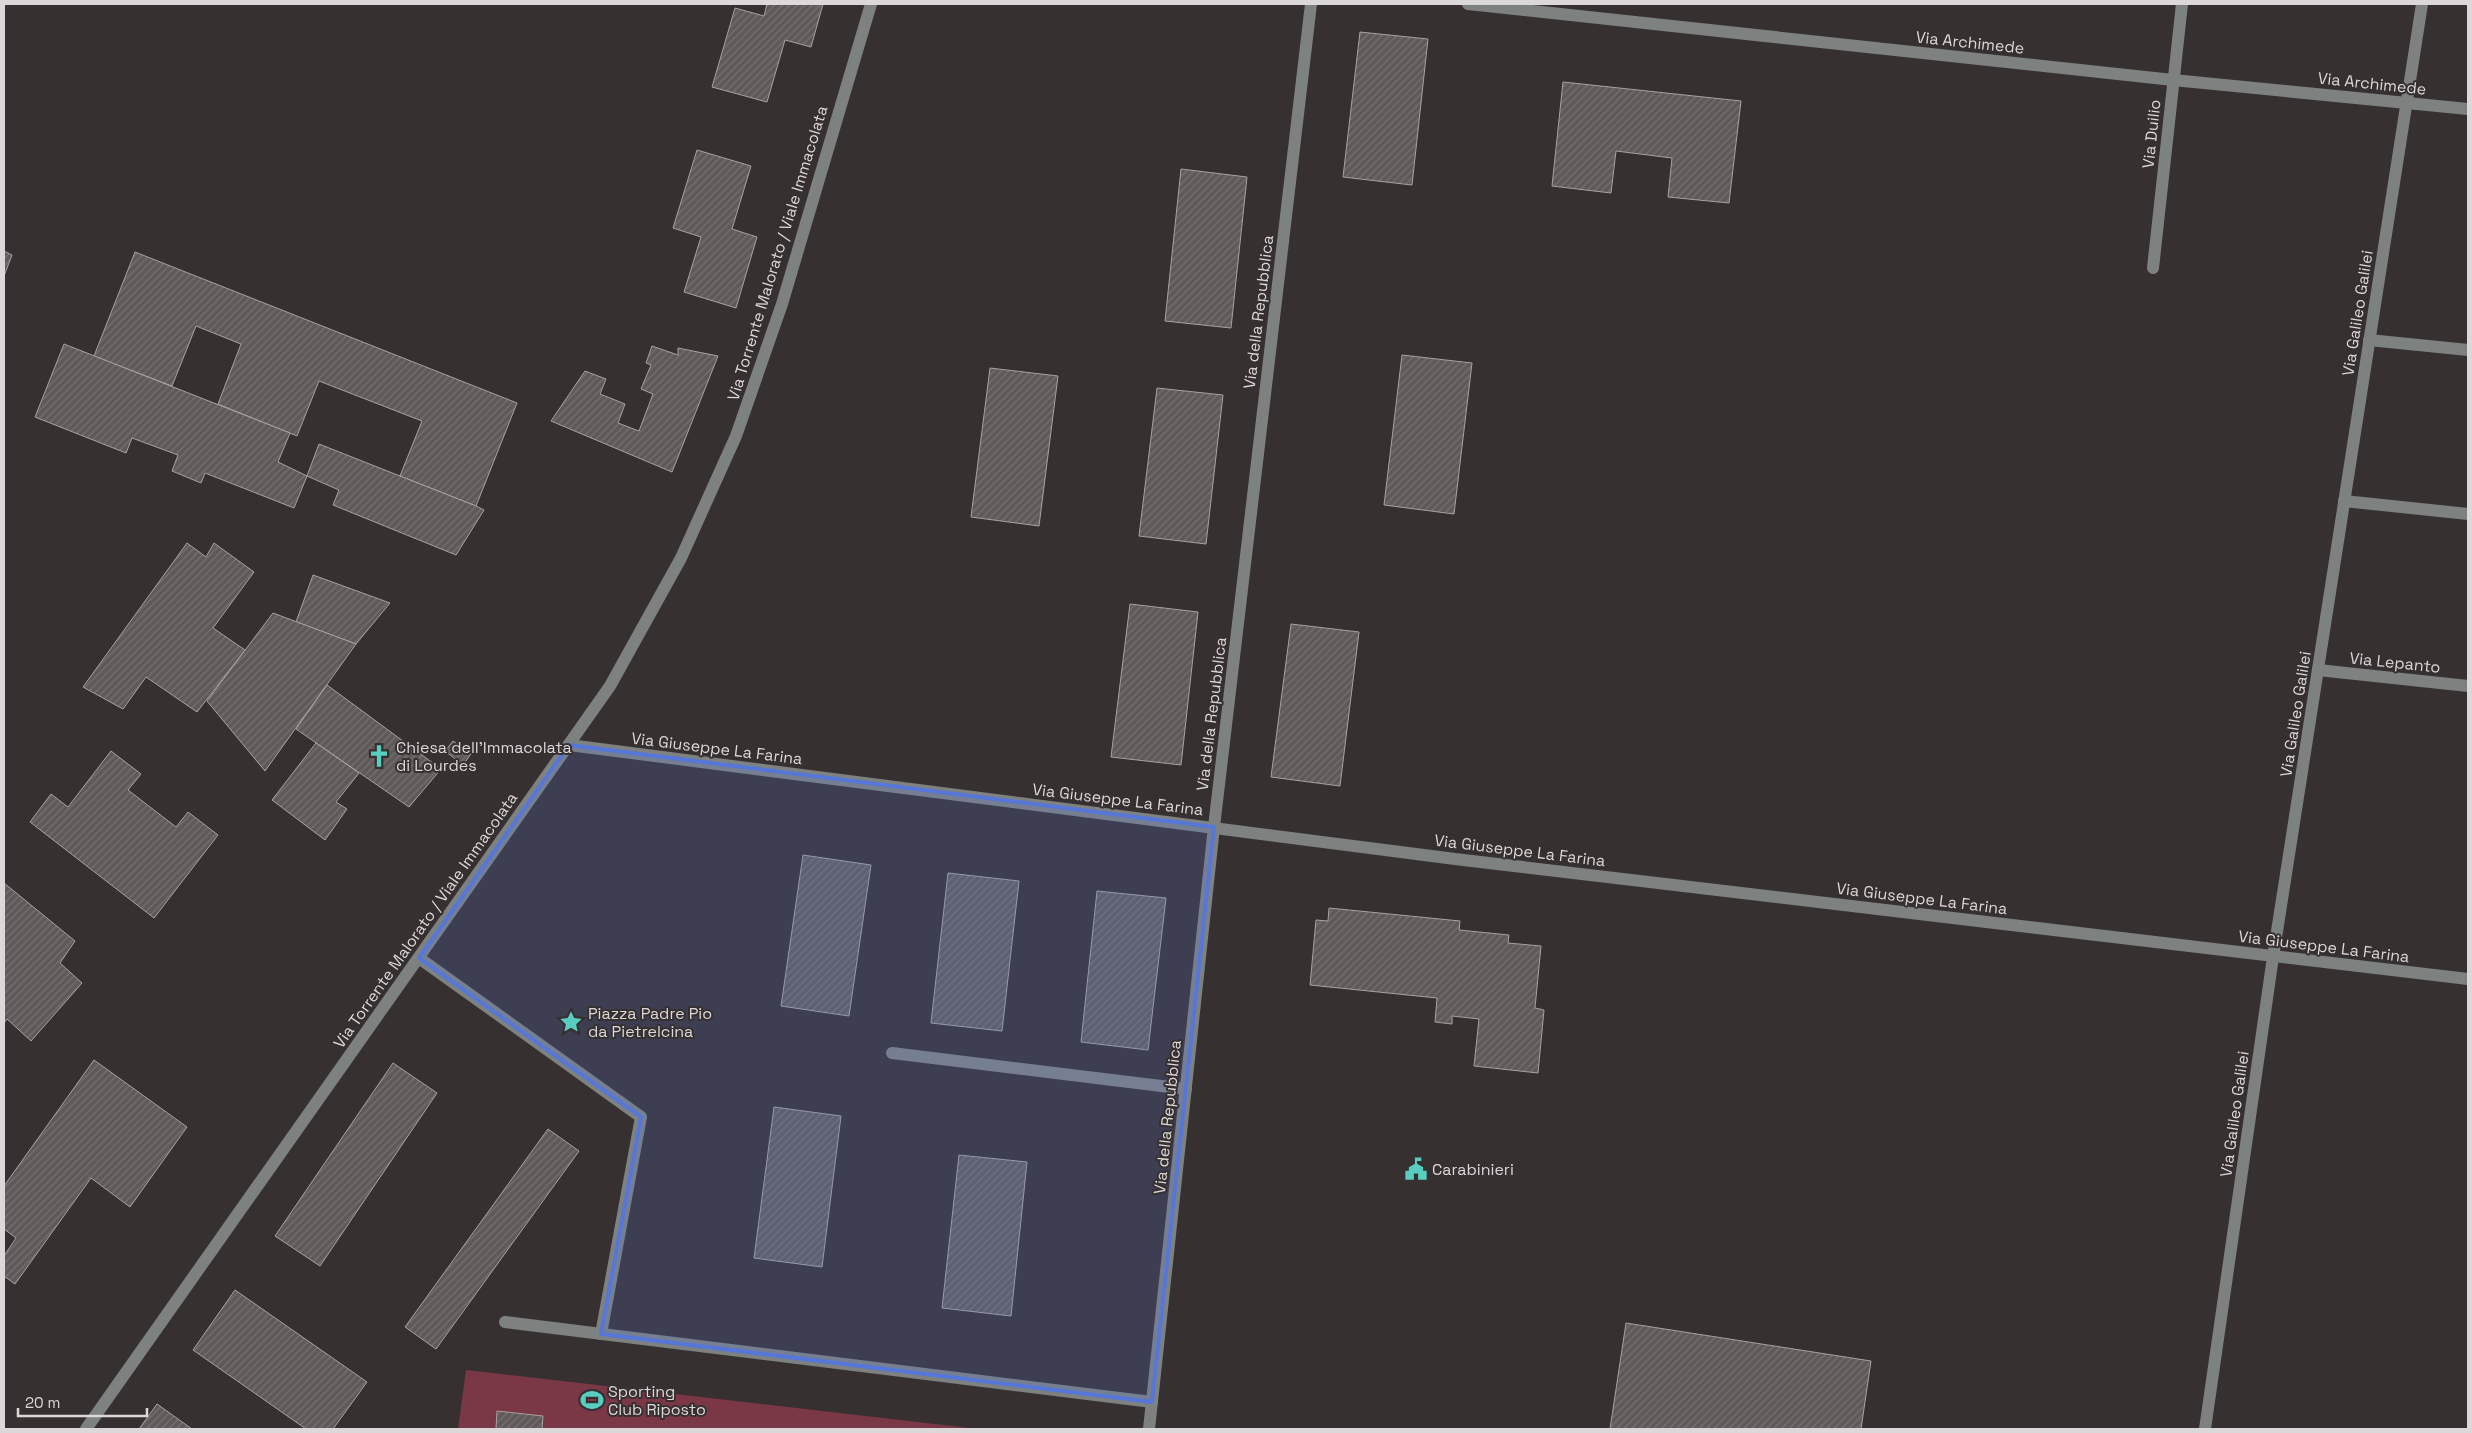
<svg xmlns="http://www.w3.org/2000/svg" width="2472" height="1433" viewBox="0 0 2472 1433" font-family="'Space Grotesk',sans-serif">
	<defs>
		<pattern id="building-hatch" width="6" height="6" patternUnits="userSpaceOnUse" patternTransform="scale(1.25)"><rect width="6" height="6" fill="#60595a"/><path d="M-1 1l2-2M0 6l6-6M5 7l2-2" fill="none" stroke="#767071"/></pattern>
	</defs>
	<rect width="100%" height="100%" fill="#373031"/>
	<polygon fill="#7a3745" points="466,1370 978,1429 458,1429"/>
	<g fill="url(#building-hatch)" stroke="#a9a1a2">
		<polygon points="767,4 823,4 811,47 785,40 767,102 712,87 735,8 764,16"/>
		<polygon points="1360,32 1428,39 1412,185 1343,177"/>
		<polygon points="1563,82 1741,101 1729,203 1668,197 1672,158 1616,151 1611,193 1552,186"/>
		<polygon points="697,150 751,166 732,229 757,237 736,308 684,292 701,237 673,228"/>
		<polygon points="1181,169 1247,177 1231,328 1165,321"/>
		<polygon points="4,251 12,255 4,276"/>
		<polygon points="135,252 517,403 476,506 400,476 422,421 319,381 297,436 218,404 241,344 196,326 172,386 94,356"/>
		<polygon points="64,344 290,433 278,462 307,476 294,508 205,473 201,483 172,471 178,455 132,438 126,453 35,417"/>
		<polygon points="652,346 678,355 678,348 718,356 672,472 551,421 585,371 606,379 600,394 625,404 618,423 639,431 653,394 641,389 651,365 646,363"/>
		<polygon points="1402,355 1472,363 1454,514 1384,505"/>
		<polygon points="990,368 1058,376 1039,526 971,517"/>
		<polygon points="1157,388 1223,395 1206,544 1139,536"/>
		<polygon points="319,444 476,506 484,510 456,555 333,505 339,490 307,476"/>
		<polygon points="187,543 206,557 214,543 254,572 213,628 245,650 197,712 146,677 123,709 83,687"/>
		<polygon points="313,575 390,603 356,644 296,622"/>
		<polygon points="1130,604 1198,612 1181,765 1111,757"/>
		<polygon points="273,613 356,644 265,771 207,701"/>
		<polygon points="1291,624 1359,632 1340,786 1271,777"/>
		<polygon points="327,685 441,769 409,807 296,729"/>
		<polygon points="453,741 471,754 463,765 445,751"/>
		<polygon points="316,743 359,773 336,802 347,809 325,840 272,800"/>
		<polygon points="111,751 141,774 128,790 176,827 188,812 218,835 154,918 30,822 51,794 68,807"/>
		<polygon points="803,855 871,865 849,1016 781,1006"/>
		<polygon points="948,873 1019,881 1002,1031 931,1023"/>
		<polygon points="4,883 75,941 60,963 82,983 31,1041 7,1019 4,1023"/>
		<polygon points="1097,891 1166,898 1148,1050 1081,1042"/>
		<polygon points="1329,908 1460,921 1459,930 1509,935 1508,943 1541,946 1535,1008 1544,1010 1538,1073 1474,1066 1479,1019 1452,1016 1452,1024 1435,1022 1437,998 1310,985 1316,920 1328,921"/>
		<polygon points="94,1060 187,1127 130,1207 91,1178 15,1284 4,1276 4,1256 16,1238 4,1229 4,1186"/>
		<polygon points="393,1063 437,1093 320,1266 275,1236"/>
		<polygon points="774,1107 841,1116 822,1267 754,1258"/>
		<polygon points="548,1129 579,1151 436,1349 405,1327"/>
		<polygon points="959,1155 1027,1162 1011,1316 942,1308"/>
		<polygon points="235,1290 367,1382 333,1429 306,1429 193,1350"/>
		<polygon points="1626,1323 1871,1361 1861,1429 1610,1429"/>
		<polygon points="157,1404 192,1429 139,1429"/>
		<polygon points="497,1411 543,1416 542,1429 496,1429"/>
	</g>
	<g fill="none" stroke-linecap="round" stroke-linejoin="round">
		<g stroke="#7d8180" stroke-width="12">
			<polyline points="1468,4 2173,80 2468,109"/>
			<polyline points="2153,268 2182,4"/>
			<polyline points="2369,340 2468,350"/>
			<polyline points="2344,501 2468,514"/>
			<polyline points="2318,670 2468,686"/>
			<polyline points="569,745 1455,859 2468,979"/>
			<polyline points="419,958 641,1117 601,1334"/>
			<polyline points="892,1053 1186,1089"/>
			<polyline points="505,1322 1152,1402"/>
			<polyline points="86,1429 610,686 681,558 736,436 782,304 871,4"/>
			<polyline points="1149,1429 1214,827 1311,4"/>
			<polyline points="2205,1429 2273,957 2422,4"/>
		</g>
	</g>
	<path fill="#5677d8" fill-opacity="0.2" stroke="#5677d8" stroke-width="4" stroke-linejoin="round" d="M569 745 1214 827 1152 1402 601 1334 641 1117 419 958Z"/>
	<defs>
		<symbol id="church-bare" viewBox="-9 -9 18 18"><path d="M-1.2-6h2.4v3.5h3.3v2.4h-3.3V6h-2.4V-.1h-3.3v-2.4h3.3Z" fill="#58cec0" stroke="#373031" stroke-width="2.5" paint-order="stroke"/></symbol>
		<symbol id="sight-bare" viewBox="-9 -9 18 18"><path d="M0-6L1.8-2.2L6-1.7L2.9 1.2L3.7 5.4L0 3.3L-3.7 5.4L-2.9 1.2L-6-1.7L-1.8-2.2Z" fill="#58cec0" stroke="#373031" stroke-width="2.5" paint-order="stroke"/></symbol>
		<symbol id="civic-bare" viewBox="-9 -9 18 18"><path d="M-.6-6.5H3V-4.5H.6V-3L4-1V1h2V6H-6V1h2V-1L-.6-3ZM-1.2 2.5V6h2.4V2.5Z" fill="#58cec0" stroke="#373031" stroke-width="2.5" paint-order="stroke"/></symbol>
		<symbol id="stadium-bare" viewBox="-9 -9 18 18"><path d="M0-5a6.5 5 0 1 0 0 10a6.5 5 0 1 0 0-10ZM-3.5-1.8h7v3.6h-7Z" fill="#58cec0" stroke="#373031" stroke-width="2.5" paint-order="stroke"/></symbol>
	</defs>
	<g fill-rule="evenodd">
		<use href="#church-bare" x="363" y="740" width="32" height="32"/>
		<use href="#sight-bare" x="555" y="1006" width="32" height="32"/>
		<use href="#civic-bare" x="1400" y="1153" width="32" height="32"/>
		<use href="#stadium-bare" x="576" y="1384" width="32" height="32"/>
	</g>
	<g text-anchor="middle" stroke-width="4" stroke-linejoin="round" paint-order="stroke">
		<g font-size="16" fill="#dcd7d8" stroke="#373031">
			<text transform="translate(1970 42) rotate(6)" y="6">Via Archimede</text>
			<text transform="translate(2372 83) rotate(6)" y="6">Via Archimede</text>
			<text transform="translate(2151 134) rotate(-84)" y="6">Via Duilio</text>
			<text transform="translate(777 253) rotate(-73)" y="6">Via Torrente Malorato / Viale Immacolata</text>
			<text transform="translate(1258 312) rotate(-83)" y="6">Via della Repubblica</text>
			<text transform="translate(2357 313) rotate(-81)" y="6">Via Galileo Galilei</text>
			<text transform="translate(2395 662) rotate(6)" y="6">Via Lepanto</text>
			<text transform="translate(1211 714) rotate(-83)" y="6">Via della Repubblica</text>
			<text transform="translate(2295 714) rotate(-81)" y="6">Via Galileo Galilei</text>
			<text transform="translate(717 748) rotate(7)" y="6">Via Giuseppe La Farina</text>
			<text transform="translate(1118 799) rotate(7)" y="6">Via Giuseppe La Farina</text>
			<text transform="translate(1520 850) rotate(7)" y="6">Via Giuseppe La Farina</text>
			<text transform="translate(1922 898) rotate(7)" y="6">Via Giuseppe La Farina</text>
			<text transform="translate(425 920) rotate(-55)" y="6">Via Torrente Malorato / Viale Immacolata</text>
			<text transform="translate(2324 946) rotate(7)" y="6">Via Giuseppe La Farina</text>
			<text transform="translate(2234 1114) rotate(-82)" y="6">Via Galileo Galilei</text>
			<text transform="translate(1167 1117) rotate(-84)" y="6">Via della Repubblica</text>
		</g>
		<g font-size="16" fill="#dcd7d8" stroke="#373031" text-anchor="start">
			<text x="396" y="753">Chiesa dell'Immacolata<tspan x="396" dy="18">di Lourdes</tspan></text>
			<text x="588" y="1019">Piazza Padre Pio<tspan x="588" dy="18">da Pietrelcina</tspan></text>
			<text x="1432" y="1175">Carabinieri</text>
			<text x="608" y="1397">Sporting<tspan x="608" dy="18">Club Riposto</tspan></text>
		</g>
	</g>
	<rect width="2472" height="1433" fill="none" stroke="#dcd7d8" stroke-width="10"/>
	<path d="M18 1408v8h129v-8" fill="none" stroke="#dcd7d8" stroke-width="2.5"/>
	<text x="25" y="1408" font-size="15" fill="#dcd7d8" stroke="#373031" stroke-width="4" paint-order="stroke">20 m</text>
</svg>
